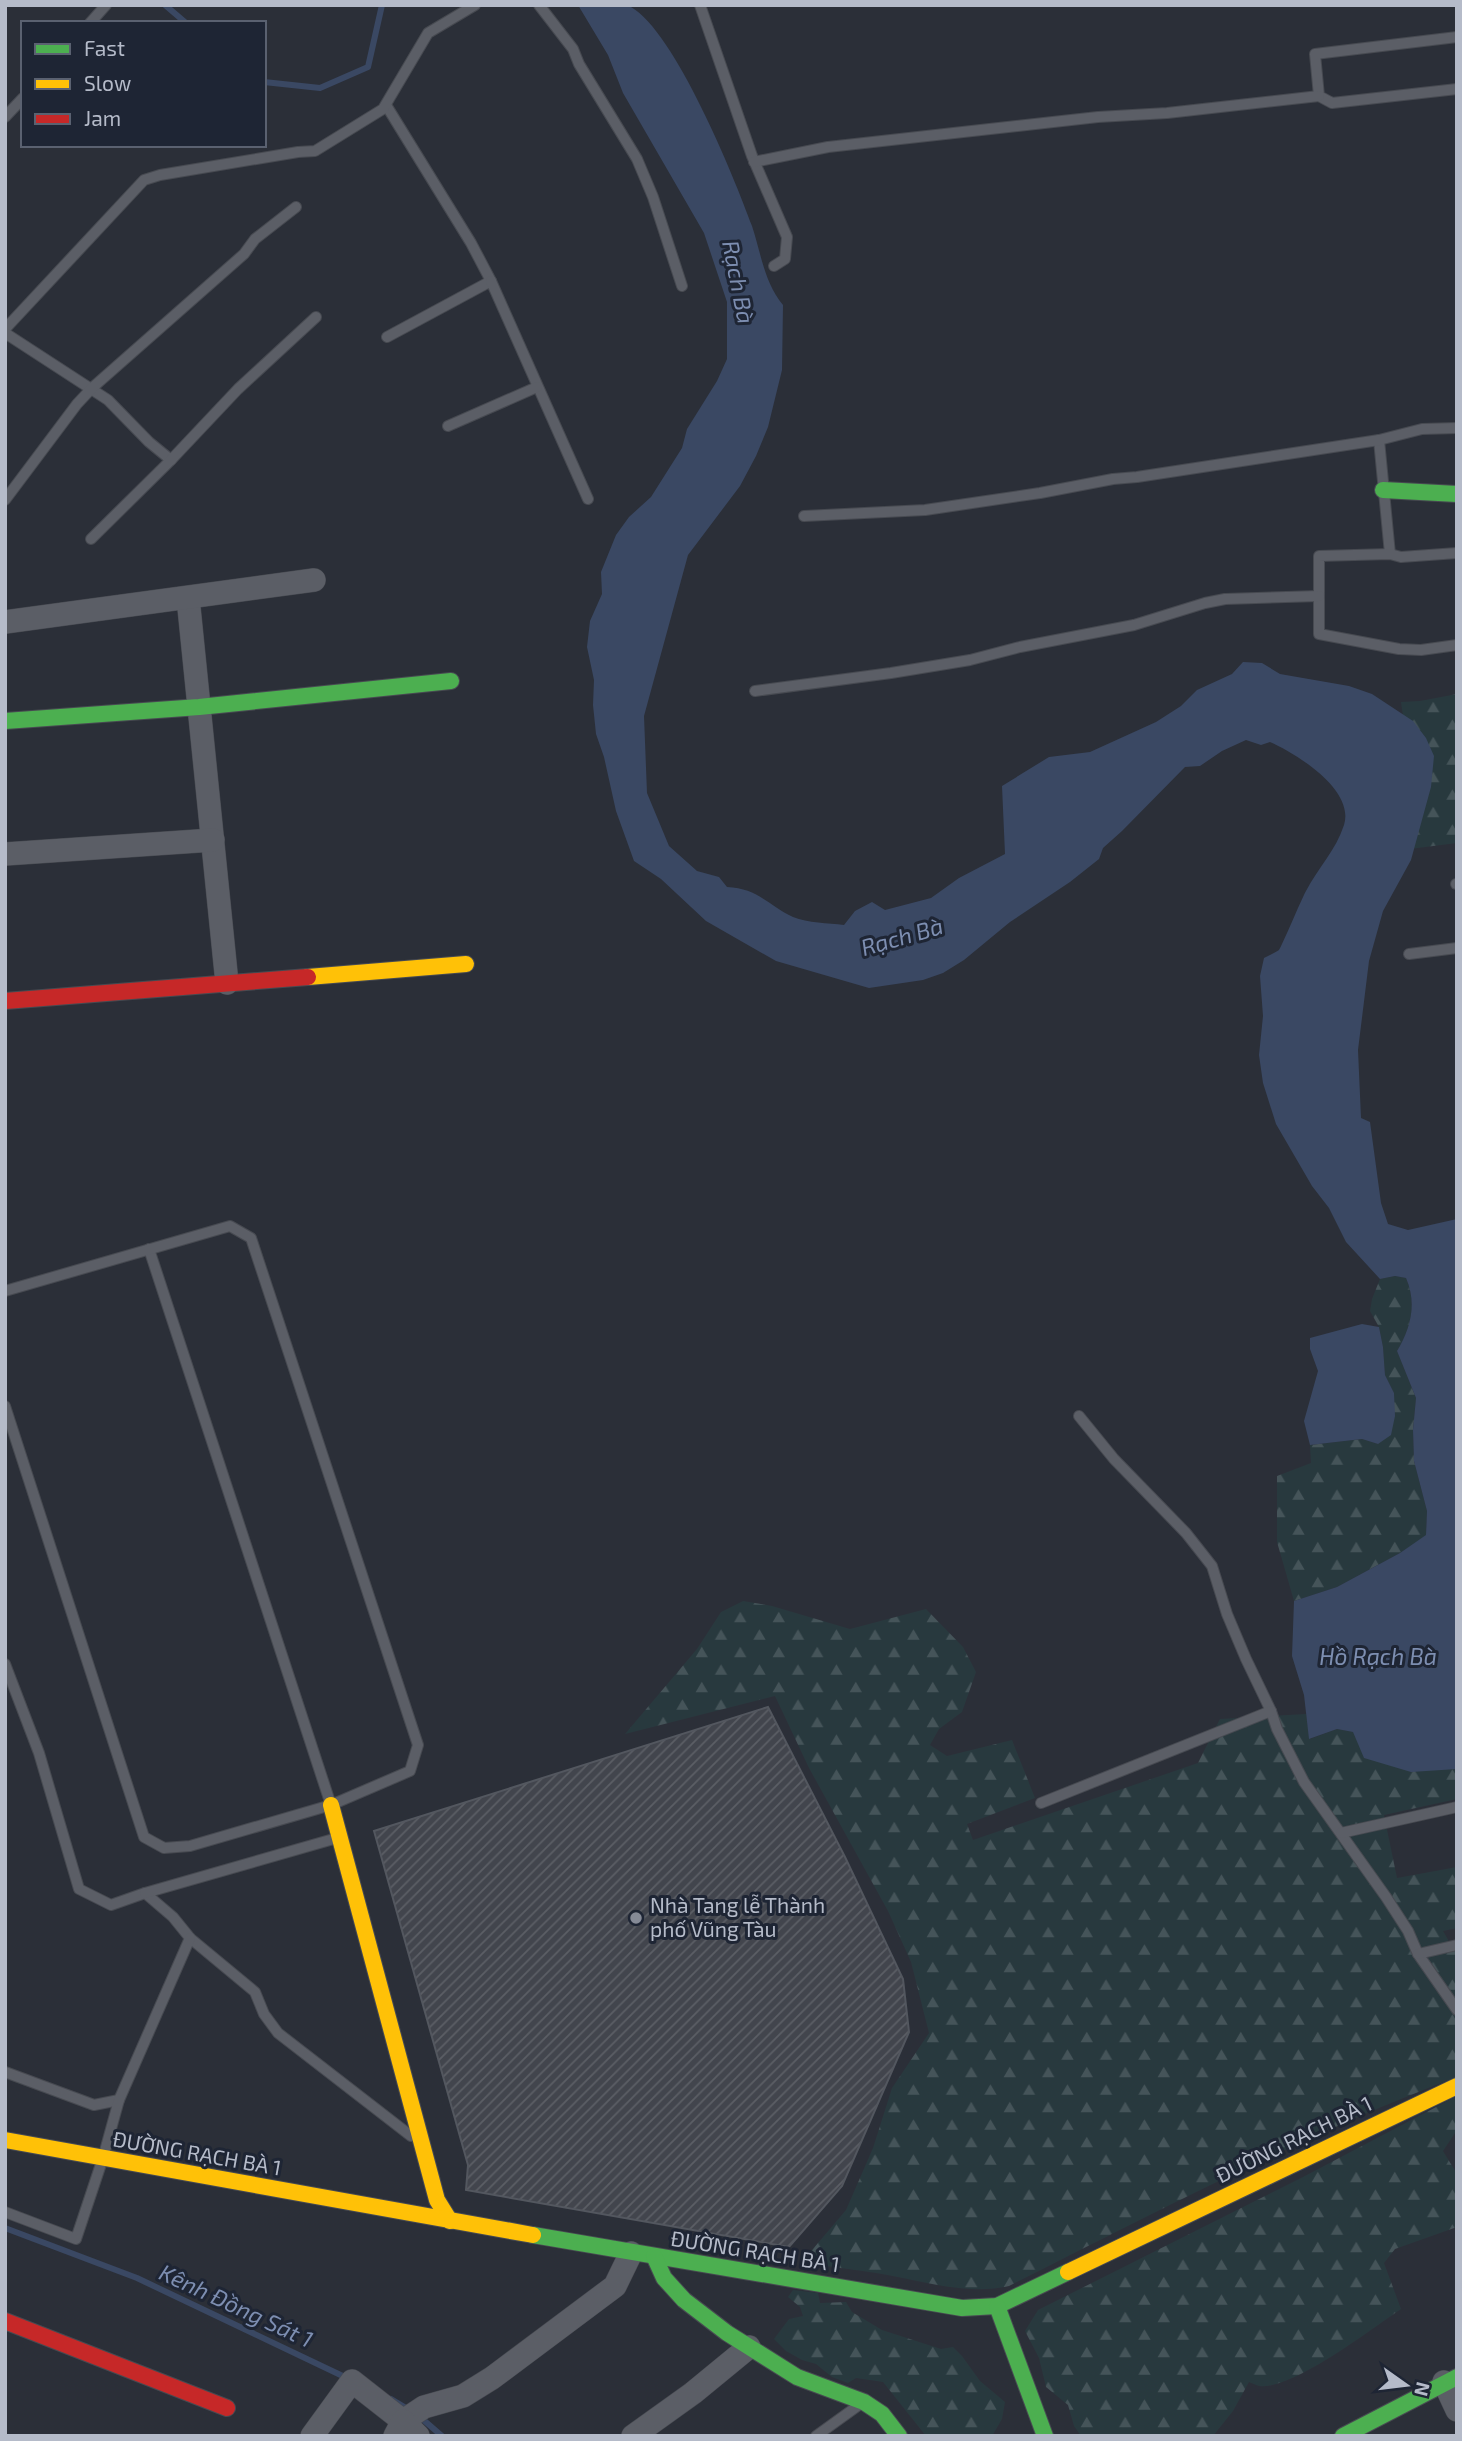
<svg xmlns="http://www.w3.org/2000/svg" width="1462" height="2441" viewBox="0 0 1462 2441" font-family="'Exo 2',sans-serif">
	<defs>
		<pattern id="forest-firs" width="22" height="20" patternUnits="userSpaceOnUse" patternTransform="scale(1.75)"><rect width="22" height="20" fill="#28393e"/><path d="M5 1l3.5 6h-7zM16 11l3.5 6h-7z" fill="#455459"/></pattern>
		<pattern id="building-hatch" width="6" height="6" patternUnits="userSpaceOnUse" patternTransform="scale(1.75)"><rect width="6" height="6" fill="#42454d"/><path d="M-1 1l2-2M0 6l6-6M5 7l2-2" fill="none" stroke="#5b5e65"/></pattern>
	</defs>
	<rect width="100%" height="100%" fill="#2b2f38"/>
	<g fill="url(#forest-firs)">
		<polygon points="1457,694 1457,843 1394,851 1408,751 1401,702 1420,701"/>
		<path d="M1395 1276 1406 1278C1417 1304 1411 1328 1397 1351L1416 1398 1413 1430 1414 1461 1427 1511 1426 1536 1400 1553 1337 1587 1294 1601 1277 1542V1476L1311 1463 1310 1445 1362 1439 1378 1444 1394 1393 1385 1375 1383 1347 1379 1327 1370 1311 1372 1299 1380 1279Z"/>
		<path d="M743 1601 772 1606 850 1629 926 1609 963 1647 976 1672 962 1712 939 1729 930 1745 947 1756 1012 1740 1035 1798 967 1824 973 1840 1198 1763 1220 1719 1306 1714 1310 1739 1337 1729 1353 1732 1457 1769V1799L1384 1815 1397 1878 1457 1867V1928L1443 1931 1457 1955V2077C1303 2135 1156 2212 1009 2286 965 2296 920 2280 876 2273 851 2269 826 2266 801 2263L846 2210 873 2148 892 2088 929 2033 911 1962 888 1911 809 1768 775 1696 625 1734 697 1649 721 1612Z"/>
		<path d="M1457 2096V2130L1443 2151 1457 2174V2227L1395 2249 1384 2263 1401 2309C1373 2328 1291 2391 1259 2386 1255 2385 1252 2383 1249 2382L1233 2411 1213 2436H1081L1074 2426 1068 2405 1046 2387 1039 2358 1025 2331 1038 2310 1303 2177Z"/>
		<polygon points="793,2290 818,2293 820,2303 846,2302 852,2312 882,2330 941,2349 953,2347 962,2356 980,2381 1005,2402 1002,2419 992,2436 926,2436 883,2382 856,2378 848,2383 832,2377 816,2364 802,2360 786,2351 774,2339 789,2319 803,2316 800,2307 788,2297"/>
	</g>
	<g fill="#3a4863">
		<path d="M578 5C590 5 622 2 631 7 675 32 734 176 752 226 761 253 764 282 783 305L782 370 768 427 756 456 740 486 688 555 644 716 647 793 669 846 697 871 719 877 727 887C757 888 768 905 793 917 808 923 828 923 844 925L855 911 872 902 885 910 931 898 959 878 1005 854 1002 786 1049 757 1090 752 1156 722 1181 706 1197 690 1232 674 1243 662 1262 663 1280 674 1349 686 1372 694 1413 721 1426 738 1434 756 1431 787 1411 860 1383 911 1369 961 1358 1050 1361 1118 1370 1122 1381 1203 1388 1224 1408 1230 1457 1219V1769L1411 1772 1364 1758 1353 1732 1337 1729 1309 1739 1304 1695 1292 1656 1294 1601 1337 1587 1400 1553 1426 1535 1427 1511 1414 1461 1413 1430 1416 1398 1397 1351C1411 1328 1417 1303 1406 1278L1395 1276 1380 1279 1346 1242 1329 1208 1312 1186 1276 1124 1263 1083 1259 1055 1263 1016 1260 976 1264 958C1269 955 1275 953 1279 950 1282 946 1301 900 1306 891 1318 868 1336 850 1344 825 1355 790 1297 754 1270 742L1261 745 1246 740 1222 751 1200 766 1185 767 1122 831 1103 848 1099 859 1070 882 1010 922 964 960 943 973 923 980 869 988 776 961 706 921 661 879 634 861 616 811 604 757 596 734 593 705 594 680 587 647 590 621 602 594 601 572 616 535 629 517 651 497 682 448 687 429 717 381 727 359V302L704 233 623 93 608 55Z"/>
		<polygon points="1362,1324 1379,1327 1383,1347 1385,1375 1394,1393 1395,1416 1391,1435 1378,1444 1362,1439 1310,1445 1304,1421 1318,1371 1310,1349 1310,1338"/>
	</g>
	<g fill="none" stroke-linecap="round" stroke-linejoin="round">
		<g stroke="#3a4863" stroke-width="6">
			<polyline points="165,5 186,23"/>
			<polyline points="264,82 320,88 368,67 382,5"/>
			<polyline points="5,2228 137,2278 349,2379"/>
			<polyline points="391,2399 411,2411"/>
			<polyline points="420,2417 442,2436"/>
		</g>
	</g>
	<polygon fill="url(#building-hatch)" stroke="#53575f" stroke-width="2" points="768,1707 845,1857 903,1979 909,2032 842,2186 789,2247 466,2190 468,2165 374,1831"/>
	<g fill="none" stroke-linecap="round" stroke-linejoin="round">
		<defs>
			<g id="lane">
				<polyline points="539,5 573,49 579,64 637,159 653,197 682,286"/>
				<polyline points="700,5 752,156 787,237 785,259 774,266"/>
				<polyline points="90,23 106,5"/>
				<polyline points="1457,37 1315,54 1319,96 1332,103 1457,89"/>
				<polyline points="386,105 471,243 491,281 387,337"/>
				<polyline points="5,117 23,98"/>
				<polyline points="754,162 828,147 1098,117 1167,113 1319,96"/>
				<polyline points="491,281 588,499"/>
				<polyline points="5,329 144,180 160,175 298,152 315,151 383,109 428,33 475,5"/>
				<polyline points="5,333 108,400 149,442 171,460"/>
				<polyline points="448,426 537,387"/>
				<polyline points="1379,440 1390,554"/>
				<polyline points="5,500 77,404 92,388 244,254 255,239 296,207"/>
				<polyline points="804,516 925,510 1040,493 1113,479 1137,477 1379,440 1422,429 1457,428"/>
				<polyline points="91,539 171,460 238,389 316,317"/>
				<polyline points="1457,553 1401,557 1390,554 1319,556 1319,634 1399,649 1421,650 1457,645"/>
				<polyline points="755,691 891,673 970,660 1020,647 1134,625 1205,603 1225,599 1319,596"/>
				<polyline points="1456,884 1457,884"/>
				<polyline points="1409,954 1457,948"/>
				<polyline points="149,1249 330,1802"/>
				<polyline points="5,1291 230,1226 251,1238 418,1745 410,1771 331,1805 190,1846 164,1848 144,1837 5,1406"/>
				<polyline points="1079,1416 1114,1459 1186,1533 1212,1566 1227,1614 1246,1659 1271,1711 1277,1729 1304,1782 1386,1897 1408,1931 1418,1954 1457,2010"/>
				<polyline points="5,1664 39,1753 79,1889 111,1905 145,1893 173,1917 190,1938 255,1992 264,2014 278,2033 411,2136"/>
				<polyline points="1041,1803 1271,1711"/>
				<polyline points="1341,1833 1457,1807"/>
				<polyline points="145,1893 337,1838"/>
				<polyline points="1418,1954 1457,1945"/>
				<polyline points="5,2072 94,2105 119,2100"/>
				<polyline points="5,2212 76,2239 103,2158 119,2100 190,1938"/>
				<polyline points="816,2436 859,2405"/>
			</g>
			<g id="street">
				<polyline points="188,598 227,983"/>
				<polyline points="5,622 314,580"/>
				<polyline points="5,854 213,840"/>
				<polyline points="1444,2382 1457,2410"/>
				<polyline points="312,2436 352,2381 403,2421 424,2407 463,2396 492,2378 615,2286 631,2253"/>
				<polyline points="395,2436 403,2421 418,2436"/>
				<polyline points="633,2436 693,2393 749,2347"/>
			</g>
			<g id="fast">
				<polyline points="1383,490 1457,494"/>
				<polyline points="5,721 199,707 451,681"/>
				<polyline points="533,2235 962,2308 997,2306 1068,2272"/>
				<polyline points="654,2256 664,2278 684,2300 727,2333 797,2377 864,2402 882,2414 899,2436"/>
				<polyline points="997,2306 1045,2436"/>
				<polyline points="1343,2436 1457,2377"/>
			</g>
			<g id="slow">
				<polyline points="308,977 466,964"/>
				<polyline points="331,1805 437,2200 450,2221"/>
				<polyline points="5,2140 533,2235"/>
				<polyline points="1068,2272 1457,2086"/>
			</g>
			<g id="jam">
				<polyline points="5,1001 308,977"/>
				<polyline points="5,2321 227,2408"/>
			</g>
		</defs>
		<use href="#lane" stroke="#474a51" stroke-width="12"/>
		<use href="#street" stroke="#474a51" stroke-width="24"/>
		<use href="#fast" stroke="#474a51" stroke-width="18"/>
		<use href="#slow" stroke="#474a51" stroke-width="18"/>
		<use href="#jam" stroke="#474a51" stroke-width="18"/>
		<use href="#lane" stroke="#5b5e66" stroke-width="10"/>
		<use href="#street" stroke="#5b5e66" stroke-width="23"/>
		<use href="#fast" stroke="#4caf50" stroke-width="16"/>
		<use href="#slow" stroke="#ffc107" stroke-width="16"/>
		<use href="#jam" stroke="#c62828" stroke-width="16"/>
	</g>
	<circle fill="#858a96" stroke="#1e2534" stroke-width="2.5" cx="636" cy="1918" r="7"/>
	<g text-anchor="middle" stroke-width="6" stroke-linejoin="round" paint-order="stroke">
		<g font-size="21" fill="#b5bbc9" stroke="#1e2534" text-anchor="start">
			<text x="650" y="1913">Nhà Tang lễ Thành<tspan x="650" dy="24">phố Vũng Tàu</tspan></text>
		</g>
		<g font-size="21" fill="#b5bbc9" stroke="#1e2534">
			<text transform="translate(1294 2140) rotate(-26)" y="7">ĐƯỜNG RẠCH BÀ 1</text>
			<text transform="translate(197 2154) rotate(10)" y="7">ĐƯỜNG RẠCH BÀ 1</text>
			<text transform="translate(755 2252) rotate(9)" y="7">ĐƯỜNG RẠCH BÀ 1</text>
		</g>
		<g font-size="23" font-style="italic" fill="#7d8eb1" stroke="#1e2534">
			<text transform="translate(738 282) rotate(79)" y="8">Rạch Bà</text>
			<text transform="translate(902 937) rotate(-16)" y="8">Rạch Bà</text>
			<text x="1378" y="1665">Hồ Rạch Bà</text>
			<text transform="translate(236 2306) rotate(25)" y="8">Kênh Đồng Sát 1</text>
		</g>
	</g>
	<rect width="1462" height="2441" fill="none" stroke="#b5bbc9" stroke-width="14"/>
	<rect x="21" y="21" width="245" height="126" fill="#1e2534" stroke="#5a6170" stroke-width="2"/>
	<rect x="35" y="44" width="35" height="10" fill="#4caf50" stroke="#5a6170" stroke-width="2"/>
	<text x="84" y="56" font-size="21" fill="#b5bbc9">Fast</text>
	<rect x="35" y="79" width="35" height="10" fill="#ffc107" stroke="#5a6170" stroke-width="2"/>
	<text x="84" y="91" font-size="21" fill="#b5bbc9">Slow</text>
	<rect x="35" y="114" width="35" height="10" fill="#c62828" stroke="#5a6170" stroke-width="2"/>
	<text x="84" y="126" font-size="21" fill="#b5bbc9">Jam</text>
	<g transform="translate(1406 2385) rotate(104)" stroke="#1e2534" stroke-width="5" paint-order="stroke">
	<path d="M0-5L12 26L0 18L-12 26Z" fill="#b5bbc9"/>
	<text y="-10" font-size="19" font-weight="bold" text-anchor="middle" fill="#b5bbc9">N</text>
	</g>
</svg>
